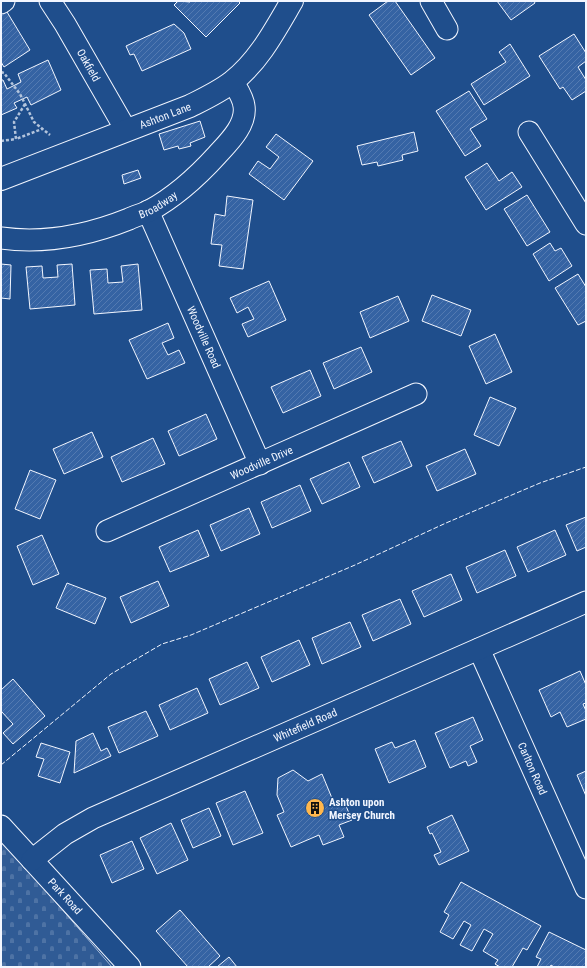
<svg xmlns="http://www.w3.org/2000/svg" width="587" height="968" viewBox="0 0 587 968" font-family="'Roboto Condensed',sans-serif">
	<defs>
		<pattern id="cemetery-stones" width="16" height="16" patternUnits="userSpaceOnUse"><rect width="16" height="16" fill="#305b95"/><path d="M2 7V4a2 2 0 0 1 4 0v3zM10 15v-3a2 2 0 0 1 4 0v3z" fill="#4e73a5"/></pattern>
		<pattern id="building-hatch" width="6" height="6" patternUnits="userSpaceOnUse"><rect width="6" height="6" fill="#3563a3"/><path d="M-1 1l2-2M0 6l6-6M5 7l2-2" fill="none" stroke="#537ab1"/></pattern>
	</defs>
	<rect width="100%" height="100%" fill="#1f4e8c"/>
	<polygon fill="url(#cemetery-stones)" stroke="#a8bbd7" points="1,839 112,967 1,967"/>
	<g fill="url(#building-hatch)" stroke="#f2f6ff">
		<polygon points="178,1 190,2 191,1 238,1 240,3 206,37 174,5"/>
		<polygon points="388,1 395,1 435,58 411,75 369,15"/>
		<polygon points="497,1 534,1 535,3 511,20"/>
		<polygon points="1,2 30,50 4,67 1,62"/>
		<polygon points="174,24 184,33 191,49 142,71 134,54 130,55 126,46"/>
		<polygon points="574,34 586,53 586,61 578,67 586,80 586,91 572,100 563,87 560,89 539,56"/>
		<polygon points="510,44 530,76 484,105 471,84 506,62 499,52"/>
		<polygon points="48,60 61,90 31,105 27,97 14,103 17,108 1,115 1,80 3,80 7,89 21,82 18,74"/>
		<polygon points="469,91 487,119 470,129 481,146 465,156 436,111"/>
		<polygon points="200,121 205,137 190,143 191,146 179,149 178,146 164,150 159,134"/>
		<polygon points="414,132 418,151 402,155 403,160 378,166 377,162 362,165 357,146"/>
		<polygon points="276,134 313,161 284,200 249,174 258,161 270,169 279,157 266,147"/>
		<polygon points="487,163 499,181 512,172 522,187 486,210 465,177"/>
		<polygon points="138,170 141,178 124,184 122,175"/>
		<polygon points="527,195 550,232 527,246 504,209"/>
		<polygon points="227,196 253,200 243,269 219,266 222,245 211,244 215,214 225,216"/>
		<polygon points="550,243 555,251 561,248 572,266 549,281 533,254"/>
		<polygon points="1,264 11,265 10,299 1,298"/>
		<polygon points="72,264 75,305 30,309 26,267 42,266 43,278 58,277 57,265"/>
		<polygon points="138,264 142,310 94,314 90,270 107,269 108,283 123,282 121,266"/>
		<polygon points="578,274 586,287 586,321 578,325 555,288"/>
		<polygon points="269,281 286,320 248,337 242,324 254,319 248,307 237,313 230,298"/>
		<polygon points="432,295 471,310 461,336 422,321"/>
		<polygon points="398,296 409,321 370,338 360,312"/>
		<polygon points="168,323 174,338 162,343 168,355 179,350 185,363 147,379 129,340"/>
		<polygon points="495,334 512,372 486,384 469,346"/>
		<polygon points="361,347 372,372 334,389 323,363"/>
		<polygon points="310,370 321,396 283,413 271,387"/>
		<polygon points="490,397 516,408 499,446 474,435"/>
		<polygon points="206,414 217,439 179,456 168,431"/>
		<polygon points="92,432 103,457 64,474 53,449"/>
		<polygon points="153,438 165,464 122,482 111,457"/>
		<polygon points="401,441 412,466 374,483 362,457"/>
		<polygon points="465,449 476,474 437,491 426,466"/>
		<polygon points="349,462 360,487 322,504 310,479"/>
		<polygon points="30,470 56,480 40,519 15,509"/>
		<polygon points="300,485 311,511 272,528 261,502"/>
		<polygon points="249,508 260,534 221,551 210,525"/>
		<polygon points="586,517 586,547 577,551 566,525"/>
		<polygon points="198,530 209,556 170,572 159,547"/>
		<polygon points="555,530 566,555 528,572 517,547"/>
		<polygon points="42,535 59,574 33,585 17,546"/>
		<polygon points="505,550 516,576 477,593 466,567"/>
		<polygon points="451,574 462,600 424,617 412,591"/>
		<polygon points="158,581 169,606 131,623 120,597"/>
		<polygon points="67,583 106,598 95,624 56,608"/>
		<polygon points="400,599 411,624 373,641 362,615"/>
		<polygon points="350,622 361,647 322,664 312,638"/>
		<polygon points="299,640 310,665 272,682 261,657"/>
		<polygon points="247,662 259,688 220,705 209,679"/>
		<polygon points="580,671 586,685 586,703 583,704 586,711 586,719 567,727 560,712 551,717 539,690"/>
		<polygon points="13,679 45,716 13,744 3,733 13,724 1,711 1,690"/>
		<polygon points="197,688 208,713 170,730 159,705"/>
		<polygon points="146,711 158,736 119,753 108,727"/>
		<polygon points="473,717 483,740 470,746 477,762 468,766 466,761 450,768 435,733"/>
		<polygon points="93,733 101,751 107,748 111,756 74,773 76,741"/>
		<polygon points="415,740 426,767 389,783 375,749 392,742 395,748"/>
		<polygon points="41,743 70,752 60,783 38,776 44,759 36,757"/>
		<polygon points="293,770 308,781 322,774 334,803 343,799 352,820 339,825 344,837 323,845 319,835 291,847 277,815 284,812 277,795 278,778"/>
		<polygon points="586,771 586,796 577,775"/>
		<polygon points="245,791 263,833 233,845 216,803"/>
		<polygon points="209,808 221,836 193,848 181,820"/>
		<polygon points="452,815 469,851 439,865 434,855 441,852 432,833 430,834 427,827"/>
		<polygon points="171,823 188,860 157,874 140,838"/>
		<polygon points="132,841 144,869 112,883 100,855"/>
		<polygon points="461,882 541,926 527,950 523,948 512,967 500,967 495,964 498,960 483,951 493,934 484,929 472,951 460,945 471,925 464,921 453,939 440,932 449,915 444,912"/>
		<polygon points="180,910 220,956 208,967 188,967 156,931"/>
		<polygon points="549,932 586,950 586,967 554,967 551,965 550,967 537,967 541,959 536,957"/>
		<polygon points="229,957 237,967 217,967"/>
	</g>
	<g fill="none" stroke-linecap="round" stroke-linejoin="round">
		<defs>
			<g id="street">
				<path id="s1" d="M50 1 65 24 126 130"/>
				<polyline points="431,1 447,29"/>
				<polyline points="1,3 4,1"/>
				<polyline points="529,132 586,224"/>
				<path id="s2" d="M148 211 260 464"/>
				<path id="s3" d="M1 238C44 244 89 235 129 219 135 216 143 214 149 211 175 197 197 177 217 155 228 143 247 125 244 106 243 97 237 89 233 82"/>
				<path id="s4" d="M107 531 416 394"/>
				<path id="s5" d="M479 649 586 888"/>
				<path id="s6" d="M1 826 130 967"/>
				<path id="s7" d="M32 860 65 834 93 818 586 602"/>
			</g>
			<g id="secondary">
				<path id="s8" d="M1 179 190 106C204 99 219 92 232 82 259 61 275 30 292 1"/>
			</g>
		</defs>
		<use href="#street" stroke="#f2f6ff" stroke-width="23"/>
		<use href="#secondary" stroke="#f2f6ff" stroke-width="24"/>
		<g stroke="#b3c4dc" stroke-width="2.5" stroke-dasharray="3 2" stroke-linecap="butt">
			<polyline points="1,72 4,73 20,94 34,122 50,135"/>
			<polyline points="25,104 14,122 16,139 42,129"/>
			<polyline points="1,141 16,139"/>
		</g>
		<use href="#street" stroke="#1f4e8c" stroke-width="21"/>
		<use href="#secondary" stroke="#1f4e8c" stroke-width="22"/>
		<polyline stroke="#f2f6ff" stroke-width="1" stroke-dasharray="5 2" stroke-linecap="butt" points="1,765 111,674 162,644 191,635 355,565 446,523 540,483 586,467"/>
	</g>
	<defs>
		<symbol id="building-disc" viewBox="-11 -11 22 22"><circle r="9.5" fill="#ffb74d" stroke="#1f4e8c"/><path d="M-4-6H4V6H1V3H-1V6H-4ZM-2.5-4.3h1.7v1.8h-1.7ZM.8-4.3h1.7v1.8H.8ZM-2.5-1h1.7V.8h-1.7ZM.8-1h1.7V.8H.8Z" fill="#111"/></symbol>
	</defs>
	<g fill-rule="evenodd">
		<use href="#building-disc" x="304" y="797" width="22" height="22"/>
	</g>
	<g text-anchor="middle" stroke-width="3" stroke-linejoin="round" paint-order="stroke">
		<g font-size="11" fill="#f2f6ff" stroke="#1f4e8c">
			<text dy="4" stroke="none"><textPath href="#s1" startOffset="75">Oakfield</textPath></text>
			<text dy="4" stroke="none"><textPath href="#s8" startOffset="176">Ashton Lane</textPath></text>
			<text dy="4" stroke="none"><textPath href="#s3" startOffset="163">Broadway</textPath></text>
			<text dy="4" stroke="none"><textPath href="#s2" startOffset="138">Woodville Road</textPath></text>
			<text dy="4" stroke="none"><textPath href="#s4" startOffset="169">Woodville Drive</textPath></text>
			<text dy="4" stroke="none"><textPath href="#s7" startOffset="306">Whitefield Road</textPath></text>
			<text dy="4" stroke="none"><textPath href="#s5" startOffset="131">Carlton Road</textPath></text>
			<text dy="4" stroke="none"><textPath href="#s6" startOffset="95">Park Road</textPath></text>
		</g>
		<g font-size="11" font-weight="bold" fill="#f2f6ff" stroke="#1f4e8c" text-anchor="start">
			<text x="329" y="806">Ashton upon<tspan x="329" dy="13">Mersey Church</tspan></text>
		</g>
	</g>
	<rect width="587" height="968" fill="none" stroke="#f2f6ff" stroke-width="4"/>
</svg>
